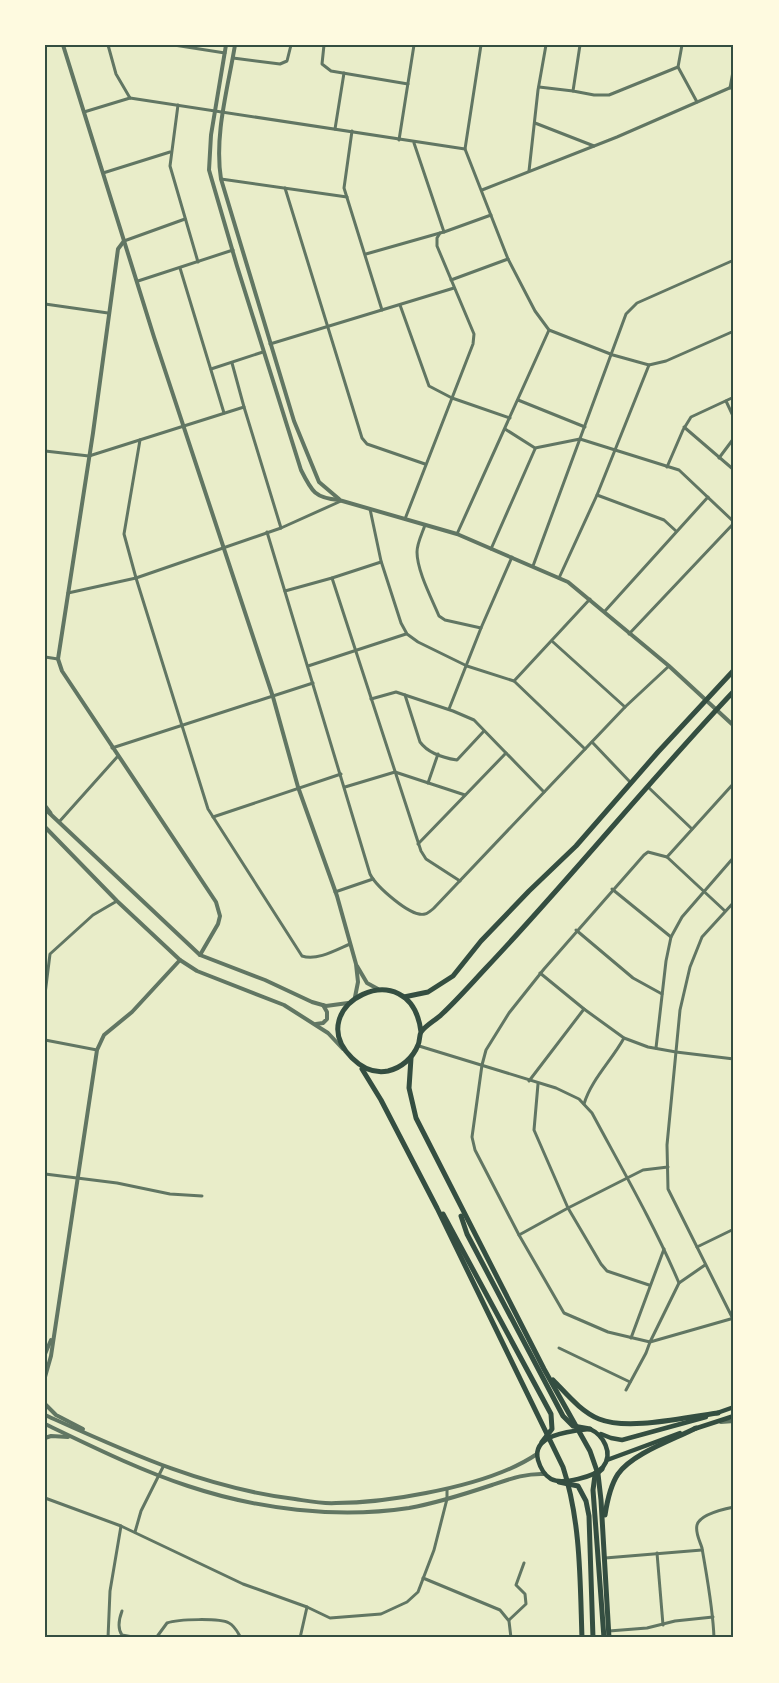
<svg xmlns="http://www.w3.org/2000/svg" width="779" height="1683" viewBox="0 0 779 1683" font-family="'Asap Condensed',sans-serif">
	<rect width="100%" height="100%" fill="#e9edc9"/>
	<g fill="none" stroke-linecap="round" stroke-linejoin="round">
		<g stroke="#617663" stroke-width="3">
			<polyline points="108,45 116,74 130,98"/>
			<polyline points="174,45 225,53"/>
			<polyline points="324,45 322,64 331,71 408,84"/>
			<polyline points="481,45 465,149 508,259 535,311 549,330 613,355 649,365 666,361 734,331"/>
			<polyline points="580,45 573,91 594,95 609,95 678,67"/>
			<polyline points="682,45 678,67 697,102"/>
			<polyline points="233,58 280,64 287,61 291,45"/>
			<polyline points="539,87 573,91"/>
			<polyline points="730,88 734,66"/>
			<polyline points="178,105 170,166 198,262"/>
			<polyline points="84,112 130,98 465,149"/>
			<polyline points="535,123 594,146"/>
			<polyline points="335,129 344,73"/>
			<polyline points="352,131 344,188 382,310"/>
			<polyline points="399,140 414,45"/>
			<polyline points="529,171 538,90 546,45"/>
			<polyline points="103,173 170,152"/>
			<polyline points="221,179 347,197"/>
			<polyline points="285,188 362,438 367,444 425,464"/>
			<polyline points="482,190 617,137 734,86"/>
			<polyline points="444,232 491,215"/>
			<polyline points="124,241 185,219"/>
			<polyline points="366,254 440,233"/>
			<polyline points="180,268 224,413"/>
			<polyline points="451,280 508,259"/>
			<polyline points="138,281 233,250"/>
			<polyline points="45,304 108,313"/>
			<polyline points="400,305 429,386 452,398 510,418"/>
			<polyline points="270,344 454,288"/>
			<polyline points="232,363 244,407"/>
			<polyline points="211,369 263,352"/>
			<polyline points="518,400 585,427"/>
			<polyline points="726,401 734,418"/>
			<polyline points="684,427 734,470"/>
			<polyline points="505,429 535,448 580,439 679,470 734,522"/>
			<path d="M140 440 124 534 136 578 208 809 302 956C317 961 336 950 350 944"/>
			<polyline points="45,451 89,456 244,407 281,528"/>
			<polyline points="719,458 734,438"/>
			<polyline points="667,467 683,430 691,417 734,397"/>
			<polyline points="597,495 664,520 676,531"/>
			<polyline points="370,509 381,561 401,623 407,634 418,642 467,666 514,681 585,749"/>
			<polyline points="405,519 473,344 474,334 437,246 437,238 440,233 444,232 414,143"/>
			<path d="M425 525C422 534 417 543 417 552 417 571 432 599 439 616L445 620 481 628"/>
			<path d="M267 532 370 874C376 886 411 918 425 914 427 914 433 909 434 908L625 707 669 666"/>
			<polyline points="457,534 549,330"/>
			<polyline points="491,549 535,449"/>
			<polyline points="533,566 626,314 637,303 734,260"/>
			<polyline points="332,578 421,851 426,859 460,881"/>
			<polyline points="559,578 597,495 649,365"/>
			<polyline points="285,591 332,578 381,562"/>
			<polyline points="68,593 136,578 281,528 341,501"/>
			<polyline points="605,611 708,497"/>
			<polyline points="629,634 734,523"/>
			<polyline points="553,642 625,707"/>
			<polyline points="45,657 58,659"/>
			<polyline points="308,666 406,634"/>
			<polyline points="514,681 590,599"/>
			<path d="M405 695 420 742C428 753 444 758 457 760L484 731"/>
			<polyline points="371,699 396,692 453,711 474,720 544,792"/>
			<polyline points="449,709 481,628 512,557"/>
			<polyline points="592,742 631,783"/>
			<polyline points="112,748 313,683"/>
			<polyline points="428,783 438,754"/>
			<polyline points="345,787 395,772 465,795"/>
			<polyline points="648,787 692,829"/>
			<polyline points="45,805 51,813"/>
			<polyline points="213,817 341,774"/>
			<polyline points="59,822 118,756"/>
			<polyline points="418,844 506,753"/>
			<polyline points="667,857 648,852 644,855 544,969 509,1013 486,1050 482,1065 472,1137 475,1150 519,1235 564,1313 608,1332 650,1342 734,1318"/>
			<polyline points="612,889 671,937"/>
			<polyline points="335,892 373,879"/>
			<polyline points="734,902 702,937 690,967 680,1010 667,1145 668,1189 734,1321"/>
			<polyline points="725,911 667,857 734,783"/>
			<polyline points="576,930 633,978 662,994"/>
			<polyline points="540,973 584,1009 624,1038 648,1047 676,1052 734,1059"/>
			<polyline points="45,994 50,954 93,915 117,901"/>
			<polyline points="45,1040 97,1050"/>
			<path d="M419 1046 556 1088 579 1099 592 1113C622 1169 654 1224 679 1283"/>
			<polyline points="656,1048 666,961 671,937 682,917 734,857"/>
			<polyline points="529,1081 584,1009"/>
			<polyline points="538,1084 534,1130 568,1208 601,1264 607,1271 649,1285"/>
			<path d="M584 1104C591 1080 612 1060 624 1038"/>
			<polyline points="45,1174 117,1183 170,1194 202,1196"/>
			<polyline points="519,1235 568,1208 643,1170 668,1167"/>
			<polyline points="697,1247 734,1229"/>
			<polyline points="631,1338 664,1249"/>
			<polyline points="559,1348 630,1382"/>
			<polyline points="626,1390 646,1353 650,1342 679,1283 705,1265"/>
			<polyline points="45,1498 121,1526 243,1584 307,1607 330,1618 381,1614 407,1602 418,1592 434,1550 447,1499 447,1489"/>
			<polyline points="135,1532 141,1511 163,1467"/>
			<polyline points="657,1553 663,1625"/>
			<polyline points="605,1558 702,1550"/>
			<polyline points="423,1578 500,1610 509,1621 511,1638"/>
			<path d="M122 1611C119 1619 117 1628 122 1635L138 1638"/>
			<polyline points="509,1620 526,1604 525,1594 516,1585 524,1563"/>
			<polyline points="609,1631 647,1628 675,1621 713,1617"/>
			<polyline points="108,1638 110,1591 121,1526"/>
			<path d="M156 1638 167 1623C178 1619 220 1618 229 1623 235 1626 238 1633 241 1638"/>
			<polyline points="300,1638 307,1607"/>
			<path d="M714 1638C713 1608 707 1578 702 1548 700 1541 695 1533 697 1525 700 1514 724 1509 734 1507"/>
		</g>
		<g stroke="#617663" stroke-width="4">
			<polyline points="63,45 154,337 273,697 298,787 337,896 356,964 358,982 355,997"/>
			<path d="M226 45 211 135 209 170 237 266 301 470C312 492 315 498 339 500L457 534 568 582 669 666 734 726"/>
			<path d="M235 45C228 88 214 135 221 179L294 421 319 482 339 499"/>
			<polyline points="124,241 118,249 93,433 58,659 62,671 216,902 220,916 218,924 200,955"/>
			<polyline points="45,809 200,955 265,980 312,1002 326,1006 348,1003"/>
			<polyline points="45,827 117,901 180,960 197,971 284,1005 328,1033 343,1049"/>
			<polyline points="357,966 367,983 378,989"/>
			<polyline points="316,1024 323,1023 327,1019 327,1012 323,1005"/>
			<polyline points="45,1354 51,1340"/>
			<polyline points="45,1377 51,1356 97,1050 104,1035 132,1012 180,960"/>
			<polyline points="45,1404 56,1415 83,1429"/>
			<path d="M45 1415C127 1452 204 1488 295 1499 308 1501 322 1504 336 1503 366 1503 396 1499 426 1493 463 1486 506 1475 537 1454"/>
			<polyline points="721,1422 734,1421"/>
			<path d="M45 1424C91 1446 139 1470 188 1486 257 1509 336 1519 409 1508 437 1503 465 1494 492 1485 510 1479 526 1473 545 1474"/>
			<polyline points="45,1438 51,1436 68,1437"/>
		</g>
		<g stroke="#344e41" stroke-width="4.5">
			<polyline points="717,1413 734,1407"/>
			<path d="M590 1429C603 1435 614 1453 603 1467 595 1477 562 1485 551 1479 544 1475 540 1467 538 1460 531 1434 572 1431 590 1429Z"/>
			<polyline points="694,1429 734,1416"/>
			<polyline points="601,1434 611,1438 622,1440 706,1417"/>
			<polyline points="607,1460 680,1433"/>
		</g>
		<g stroke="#344e41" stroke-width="5">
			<polyline points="404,997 428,992 453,976 481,941 529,891 576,846 658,752 734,670"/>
			<path d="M421 1032C411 949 299 1006 352 1058 362 1068 373 1074 388 1071 401 1068 413 1058 418 1045 420 1041 419 1036 421 1032 426 1025 436 1020 442 1014 457 1000 471 984 486 968 571 878 649 781 734 691"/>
			<polyline points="411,1058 409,1088 416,1118 544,1369 590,1451 598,1474 601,1500 609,1638"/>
			<path d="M362 1069 381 1100 437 1208 563 1467C581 1522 580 1581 582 1638"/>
			<polyline points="443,1214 551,1414 552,1429 542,1442"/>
			<polyline points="461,1216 467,1234 563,1416 573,1426 590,1429"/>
			<path d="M553 1380C567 1394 580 1411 599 1419 629 1431 685 1417 718 1413"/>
			<polyline points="602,1469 595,1475 593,1490 604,1638"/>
			<polyline points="559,1482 578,1486 586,1501 589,1516 593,1638"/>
			<path d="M605 1515C607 1502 610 1486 618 1474 633 1453 673 1440 696 1428"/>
		</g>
	</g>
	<rect width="779" height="1683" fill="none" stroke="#fefae0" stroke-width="93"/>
	<rect x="46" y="46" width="686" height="1590" fill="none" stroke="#344e41" stroke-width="2"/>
</svg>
